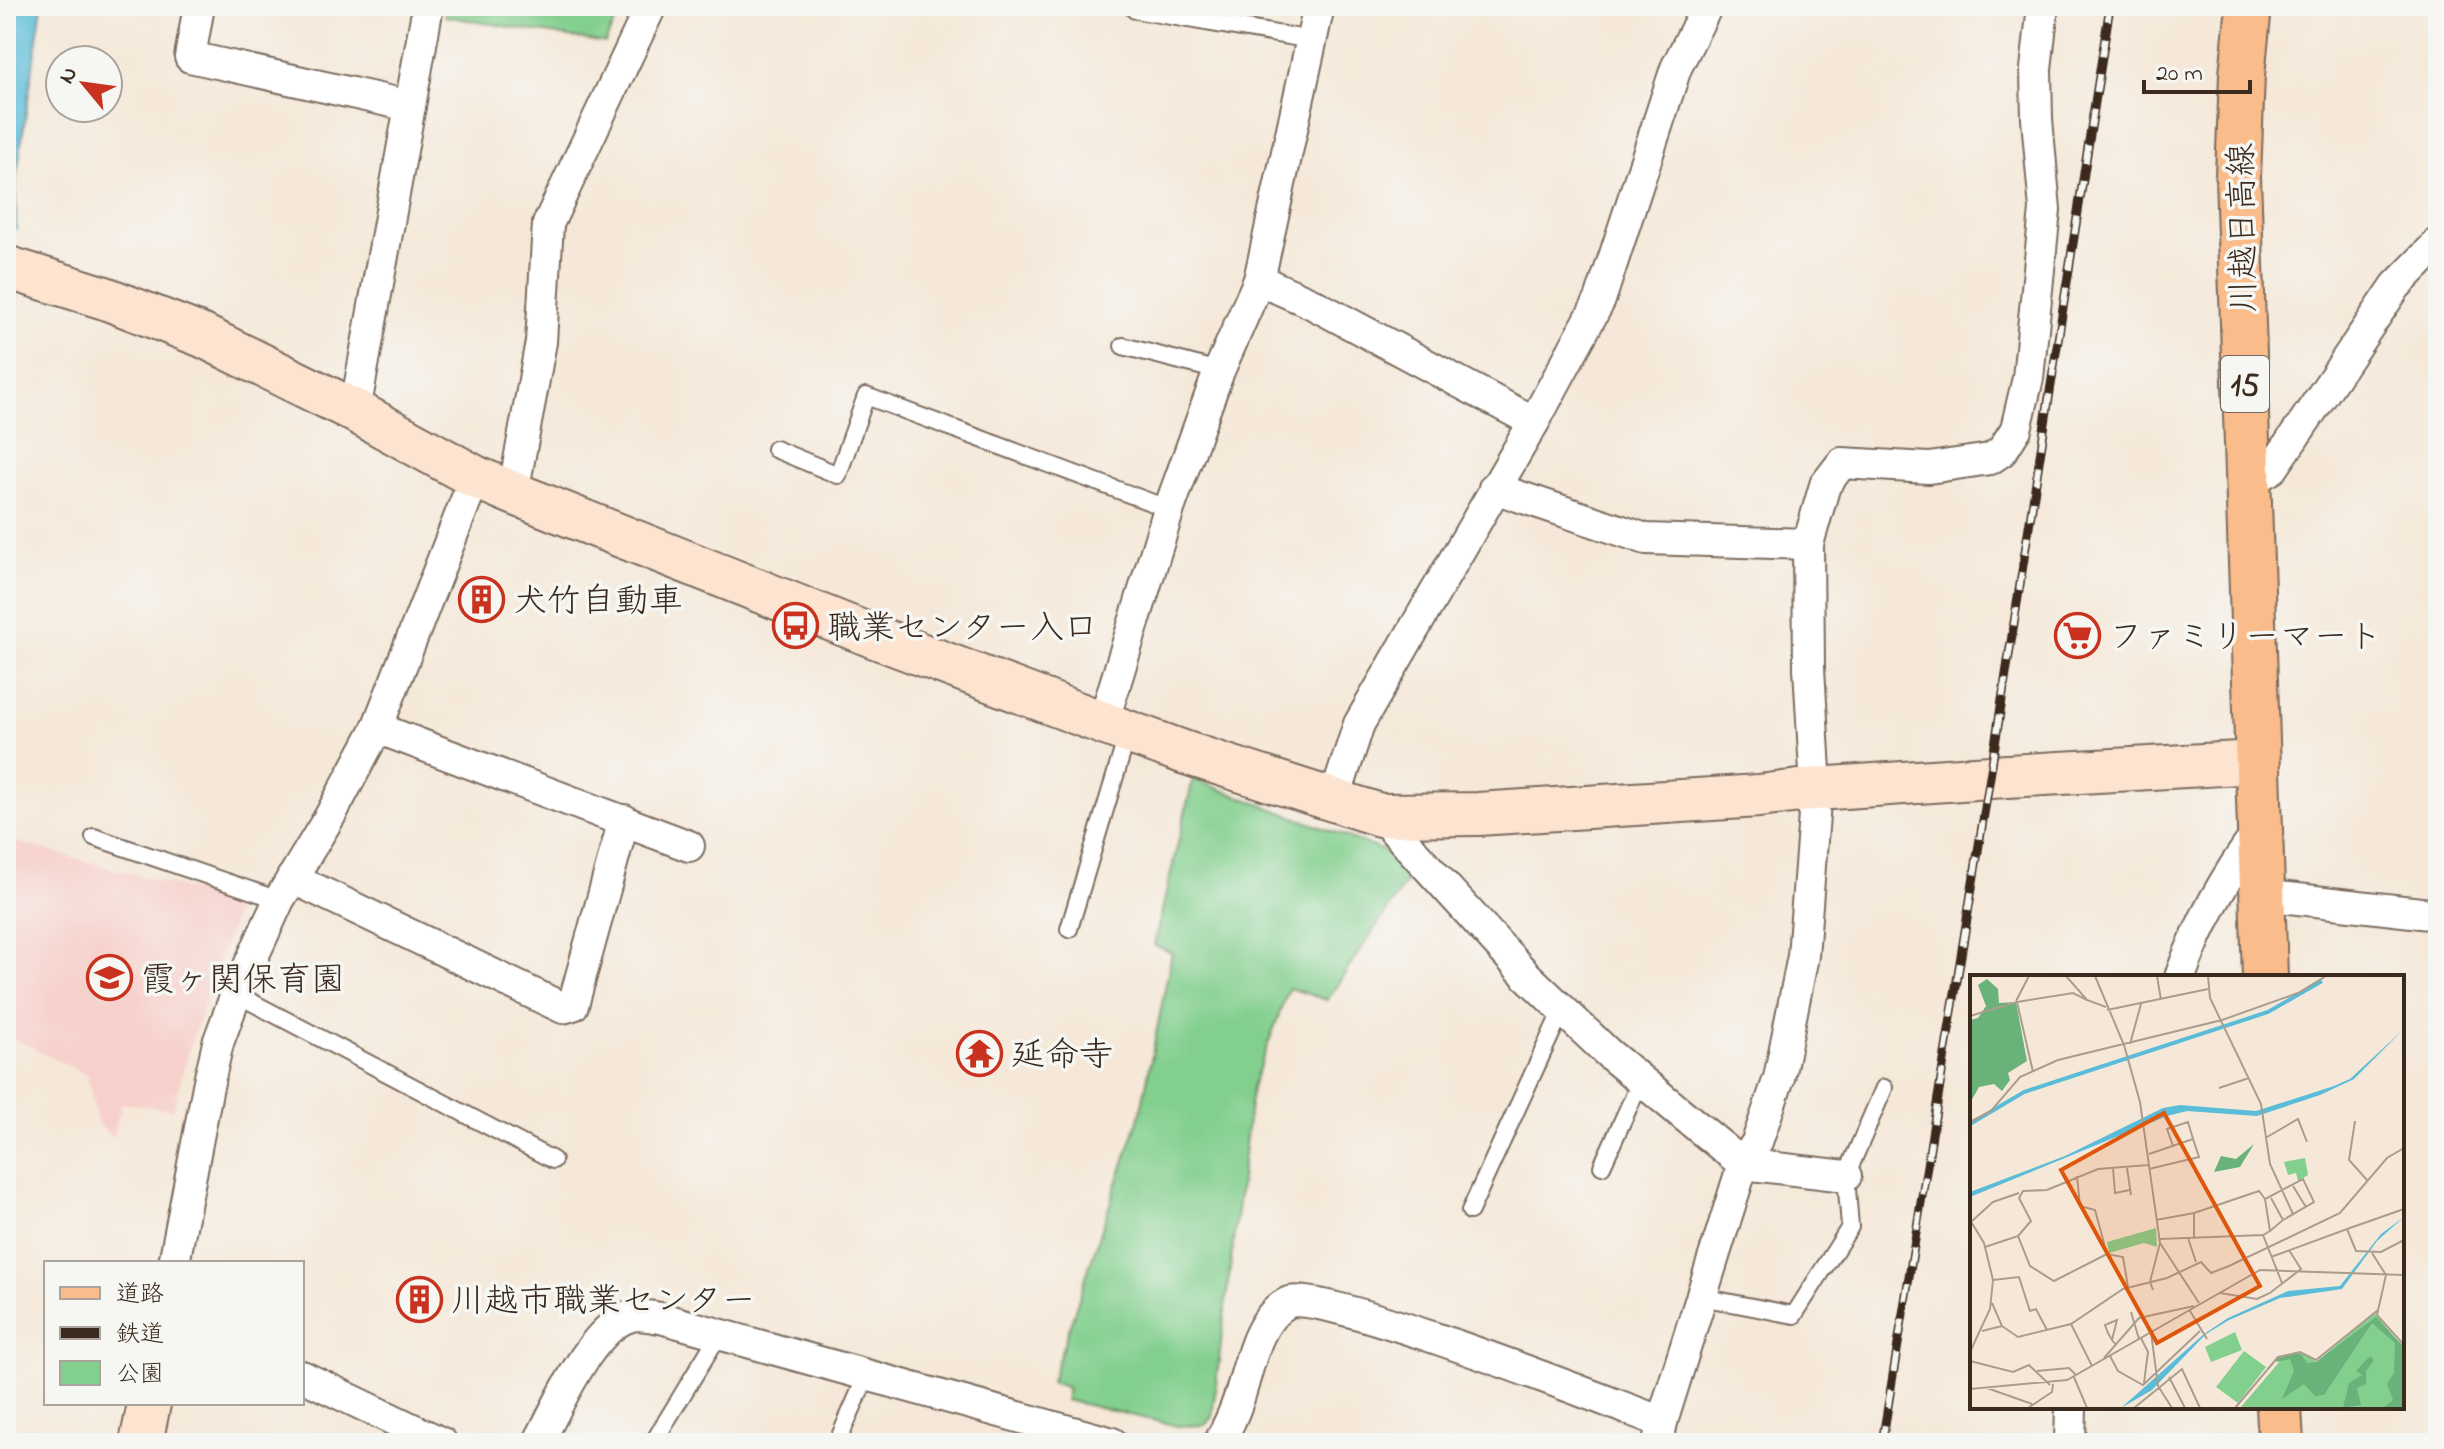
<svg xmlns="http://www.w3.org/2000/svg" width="2444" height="1449" viewBox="0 0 2444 1449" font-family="'Indie Flower','Klee One',sans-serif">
	<rect width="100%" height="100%" fill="#f6f6f2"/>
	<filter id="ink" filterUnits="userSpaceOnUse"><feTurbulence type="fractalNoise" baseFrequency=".0125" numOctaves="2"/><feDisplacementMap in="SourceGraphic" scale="16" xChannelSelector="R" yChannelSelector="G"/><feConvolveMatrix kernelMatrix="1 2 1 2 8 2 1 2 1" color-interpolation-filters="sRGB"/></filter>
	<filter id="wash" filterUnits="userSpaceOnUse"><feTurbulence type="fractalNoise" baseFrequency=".006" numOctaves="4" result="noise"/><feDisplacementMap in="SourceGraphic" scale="32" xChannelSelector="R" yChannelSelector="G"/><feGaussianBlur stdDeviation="1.8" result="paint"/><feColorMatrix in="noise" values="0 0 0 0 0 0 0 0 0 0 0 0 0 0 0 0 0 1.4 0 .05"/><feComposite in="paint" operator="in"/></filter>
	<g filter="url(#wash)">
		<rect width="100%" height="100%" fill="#f5e8d8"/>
		<polygon fill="#f7d0cb" points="16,842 239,903 189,1049 173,1110 122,1103 112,1138 97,1122 87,1075 6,1035 6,921"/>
		<g fill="#82cf8e" stroke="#5e7c56" stroke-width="2">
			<polygon points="447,6 622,6 605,43 445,16"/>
			<polygon points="1193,779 1393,854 1410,876 1327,1000 1289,988 1252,1087 1212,1417 1205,1425 1178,1426 1065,1400 1068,1388 1051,1382 1141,1111 1172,953 1154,945"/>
		</g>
		<polygon fill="#5abcd8" stroke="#4a737b" stroke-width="2" points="6,6 42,6 16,179 16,326 12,367 6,370"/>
		<polygon fill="#f5e8d8" points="6,227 20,232 20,298 6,294"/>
	</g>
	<g filter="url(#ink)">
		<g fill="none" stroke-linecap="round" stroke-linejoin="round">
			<defs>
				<g id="lane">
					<polyline points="1133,6 1135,10 1312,40"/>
					<polyline points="1123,346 1219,371"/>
					<polyline points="775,449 838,475 866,396 1169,509"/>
					<polyline points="94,837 279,900"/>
					<polyline points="1069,929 1128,733"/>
					<polyline points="236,994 553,1160"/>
					<polyline points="1602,1166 1641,1080"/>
					<polyline points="1470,1211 1562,1010"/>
					<polyline points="1701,1297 1794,1315 1850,1227 1846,1176 1884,1088"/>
					<polyline points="653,1443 718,1336"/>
					<polyline points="837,1443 866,1377"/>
				</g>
				<g id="street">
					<polyline points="199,6 190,57 410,106"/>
					<polyline points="1259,280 1311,303 1534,422"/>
					<polyline points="355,411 428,6"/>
					<polyline points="2249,482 2273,468 2396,286 2438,243"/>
					<polyline points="1494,488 1646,539 1808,544"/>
					<polyline points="513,493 541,342 548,224 651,6"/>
					<polyline points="1103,723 1169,509 1219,371 1259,280 1319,6"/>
					<polyline points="377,728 689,846"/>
					<polyline points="1334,801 1359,724 1534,422 1600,300 1676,68 1707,6"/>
					<polyline points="1380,815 1526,975 1609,1054 1743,1164 1846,1176"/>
					<polyline points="292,878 563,1008 573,1005 624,820"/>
					<polyline points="2262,895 2438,915"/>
					<path d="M2180 977C2199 924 2225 876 2259 831"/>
					<polyline points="174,1263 208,1086 218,1043 236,994 279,900 330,816 377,728 475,477"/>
					<polyline points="302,1376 442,1443"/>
					<path d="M538 1443C557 1409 593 1320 636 1315 644 1315 653 1317 661 1318L1112 1443"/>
					<path d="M1219 1443C1226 1430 1232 1418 1237 1404 1249 1372 1254 1321 1287 1303 1317 1286 1613 1404 1662 1422"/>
					<polyline points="1658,1443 1662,1422 1743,1164 1757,1142 1779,1078 1803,956 1816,789 1809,668 1808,544 1825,485 1842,463 1929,468 1990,459 2002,451 2016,429 2028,378 2045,210 2037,119 2036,69 2043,6"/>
					<polyline points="2070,1443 2071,1407"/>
				</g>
				<g id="secondary">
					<polyline points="6,267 105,298 203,336 355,411 475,477 513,493 875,637 1103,723 1186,753 1380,815 1478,814 1759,796 1816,789 1990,777 2257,762"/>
					<polyline points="141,1443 149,1404"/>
				</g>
				<g id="primary">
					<polyline points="2249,6 2242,75 2238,176 2265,977"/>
					<polyline points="2279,1407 2281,1443"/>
				</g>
			</defs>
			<use href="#lane" stroke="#7c6c5f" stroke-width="20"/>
			<use href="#street" stroke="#7c6c5f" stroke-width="34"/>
			<use href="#secondary" stroke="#7c6c5f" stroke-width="46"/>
			<use href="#primary" stroke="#7c6c5f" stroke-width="48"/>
			<use href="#lane" stroke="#fff" stroke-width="16"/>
			<use href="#street" stroke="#fff" stroke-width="30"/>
			<use href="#secondary" stroke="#fde4d0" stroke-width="42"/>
			<use href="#primary" stroke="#f9bc8a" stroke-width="44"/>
			<defs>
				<polyline id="rail" points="1882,1443 1990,777 2110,6"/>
			</defs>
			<use href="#rail" stroke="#3b2a1e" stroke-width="9"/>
			<use href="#rail" stroke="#f6f6f2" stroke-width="6" stroke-dasharray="18" stroke-linecap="butt"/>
		</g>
	</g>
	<defs>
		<symbol id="building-ring" viewBox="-11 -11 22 22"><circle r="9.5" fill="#f6f6f2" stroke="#c8321e" stroke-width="1.5"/><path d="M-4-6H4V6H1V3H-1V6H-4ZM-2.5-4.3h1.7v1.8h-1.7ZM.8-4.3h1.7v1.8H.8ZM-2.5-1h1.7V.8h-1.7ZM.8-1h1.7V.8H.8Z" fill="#c8321e"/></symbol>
		<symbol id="bus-ring" viewBox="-11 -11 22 22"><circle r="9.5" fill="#f6f6f2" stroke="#c8321e" stroke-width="1.5"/><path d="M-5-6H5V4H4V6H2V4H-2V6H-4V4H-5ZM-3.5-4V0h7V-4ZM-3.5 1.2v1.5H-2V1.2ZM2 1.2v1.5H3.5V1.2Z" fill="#c8321e"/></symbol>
		<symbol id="supermarket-ring" viewBox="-11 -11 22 22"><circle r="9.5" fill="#f6f6f2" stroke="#c8321e" stroke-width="1.5"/><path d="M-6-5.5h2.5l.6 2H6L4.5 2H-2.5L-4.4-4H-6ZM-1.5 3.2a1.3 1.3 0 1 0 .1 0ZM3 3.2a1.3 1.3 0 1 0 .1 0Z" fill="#c8321e"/></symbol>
		<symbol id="school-ring" viewBox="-11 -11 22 22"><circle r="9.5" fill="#f6f6f2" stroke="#c8321e" stroke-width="1.5"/><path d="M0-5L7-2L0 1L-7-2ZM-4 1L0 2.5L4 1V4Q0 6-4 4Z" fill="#c8321e"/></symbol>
		<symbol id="temple-ring" viewBox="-11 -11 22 22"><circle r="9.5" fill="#f6f6f2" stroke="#c8321e" stroke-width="1.5"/><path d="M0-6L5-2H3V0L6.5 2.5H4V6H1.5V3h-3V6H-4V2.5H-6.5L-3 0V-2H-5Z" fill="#c8321e"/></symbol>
	</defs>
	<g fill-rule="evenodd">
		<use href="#building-ring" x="456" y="574" width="51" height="51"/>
		<use href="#bus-ring" x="770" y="600" width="51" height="51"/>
		<use href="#supermarket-ring" x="2052" y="610" width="51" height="51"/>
		<use href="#school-ring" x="84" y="952" width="51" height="51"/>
		<use href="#temple-ring" x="954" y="1028" width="51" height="51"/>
		<use href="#building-ring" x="394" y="1274" width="51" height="51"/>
	</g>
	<g text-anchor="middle" stroke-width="7" stroke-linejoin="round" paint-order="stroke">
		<rect fill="#f6f6f2" stroke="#73675e" stroke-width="2" x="2221" y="356" width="48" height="56" rx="6"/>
		<g font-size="32" font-weight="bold" fill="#3b2a1e">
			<text x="2245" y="395">15</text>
		</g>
		<g font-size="34" fill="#3b2a1e" stroke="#f6f6f2">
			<text transform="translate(2241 228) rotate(-91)" y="12">川越日高線</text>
		</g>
		<g font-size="34" fill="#3b2a1e" stroke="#f6f6f2" text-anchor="start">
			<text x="513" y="611">犬竹自動車</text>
			<text x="827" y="638">職業センター入口</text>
			<text x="2109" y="647">ファミリーマート</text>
			<text x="141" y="990">霞ヶ関保育園</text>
			<text x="1011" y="1065">延命寺</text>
			<text x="451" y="1311">川越市職業センター</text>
		</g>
	</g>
	<g transform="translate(1970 975)">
		<rect width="434" height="434" fill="#f5e8d8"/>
		<path d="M335 183 338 200 328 206 326 198 318 200 314 187ZM186 253 187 272 174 268 139 278 137 267ZM405 338 433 373 434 432 270 433 316 379H336L346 387ZM265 357 272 375 241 387 235 372ZM274 376 296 392 268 428 246 412Z" fill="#82cf8e"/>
		<path d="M17 4 28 14 29 28 46 27 57 86 38 98 40 105 32 116 24 109 9 112 0 128V45L8 43 16 31 8 10ZM284 169 270 192 244 197 251 181 266 184ZM406 342 434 372 432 432 413 433 423 425 417 409 424 398 425 368 402 348 354 420 345 421 334 409 312 424 324 396 320 384 306 387 307 383 330 378 337 388 346 387ZM400 381 404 385 396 396V409L387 413 391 430 373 433 379 408 392 400 386 396Z" fill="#69b279"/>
		<path d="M434 54 384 104 350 120 287 141 217 136 197 141 0 222V217L95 181 193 133 210 130 286 136 364 111 380 104ZM434 242 407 266 372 314 310 323 259 345 236 359 182 415 151 433 234 359 258 343 318 316 370 311 411 259Z" fill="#5abcd8"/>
		<path fill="none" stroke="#5abcd8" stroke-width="4" d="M0 149 54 117 298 37 352 6"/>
		<path fill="none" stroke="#ab9c8e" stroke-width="2" d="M96 1 117 25 136 32M125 1 154 70 170 127 190 268 229 328M187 1 191 25M238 1 240 23 291 129 300 189 323 239M46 26 59 1M137 35 238 14M0 41 47 27M160 69 171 29M63 97 47 27 103 18 117 25M249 113 279 103M385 146 379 185 397 205M0 147 21 136 50 102 88 85 252 45 328 18 356 1M297 162 328 144 337 167M203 171 197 154 218 147 223 164M179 179 223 164 229 182 179 194M143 193 145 218 160 215M157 193 161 220M107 201 110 231 125 235 137 279 153 282 158 312M323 211 336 232M301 223 313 245M224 238V263M0 245 14 268 23 305 20 334 0 377M186 245 224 238 289 216 295 224M2 246 23 227 49 218M377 254 434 234M293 260 312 308M48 261 61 246 49 223 53 216 77 215 128 194 178 190M218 263 226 287M190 264 293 260 300 256 313 245 344 227 333 204 295 224 300 256M15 272 48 261 60 291 84 306 137 279M402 278 416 300 407 340 434 370M301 282 377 254 386 276 411 277 434 265M23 305 49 302 60 336 66 334 77 355M183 315 180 307 190 268M250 318 287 324 300 318 331 294 319 275M22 328 32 351M220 336 237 364M161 337 169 364M101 349 122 391M12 356 32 351 48 362 101 349 153 314 197 303 231 287 241 298 259 291 370 238 417 183 434 173M181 357 188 411 202 433M171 363 178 377 174 408M142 365 147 345 135 350 138 358 142 365 146 370M140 381 148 396 173 410 230 356M134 383 169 343 224 331M0 386 43 397 59 390 80 410M67 396 99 393 106 400M104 402 117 433M199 402 215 433M17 413 62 429M0 414 97 405 290 295 434 300M58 433 82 417 83 409M164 433 212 394 230 433M265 433 308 382 330 377 346 385 408 335"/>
		<path fill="#df570d" fill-opacity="0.15" stroke="#df570d" stroke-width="4" d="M194 138 290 311 187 368 91 195Z"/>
		<rect width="434" height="434" fill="none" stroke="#3b2a1e" stroke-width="4"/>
	</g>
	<rect width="2444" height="1449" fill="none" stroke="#f6f6f2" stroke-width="32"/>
	<rect x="44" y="1261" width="260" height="144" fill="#f6f6f2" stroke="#aba49d" stroke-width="2"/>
	<rect x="60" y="1287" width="40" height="12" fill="#f9bc8a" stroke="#aba49d" stroke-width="2"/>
	<text x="116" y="1301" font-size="24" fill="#3b2a1e">道路</text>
	<rect x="60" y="1327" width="40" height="12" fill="#3b2a1e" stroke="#aba49d" stroke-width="2"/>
	<text x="116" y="1341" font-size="24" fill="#3b2a1e">鉄道</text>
	<rect x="60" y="1361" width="40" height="24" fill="#82cf8e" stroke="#aba49d" stroke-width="2"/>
	<text x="116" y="1381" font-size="24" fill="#3b2a1e">公園</text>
	<g transform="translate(84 84) rotate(299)"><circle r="38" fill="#f6f6f2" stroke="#aba49d" stroke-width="2"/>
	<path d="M0-6L14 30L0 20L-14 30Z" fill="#c8321e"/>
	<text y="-12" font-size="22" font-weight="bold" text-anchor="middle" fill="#3b2a1e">N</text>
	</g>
	<path d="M2144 80v12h106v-12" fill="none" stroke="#3b2a1e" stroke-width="4"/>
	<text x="2156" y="80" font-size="24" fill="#3b2a1e" stroke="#f6f6f2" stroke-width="6" paint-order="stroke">20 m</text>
</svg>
